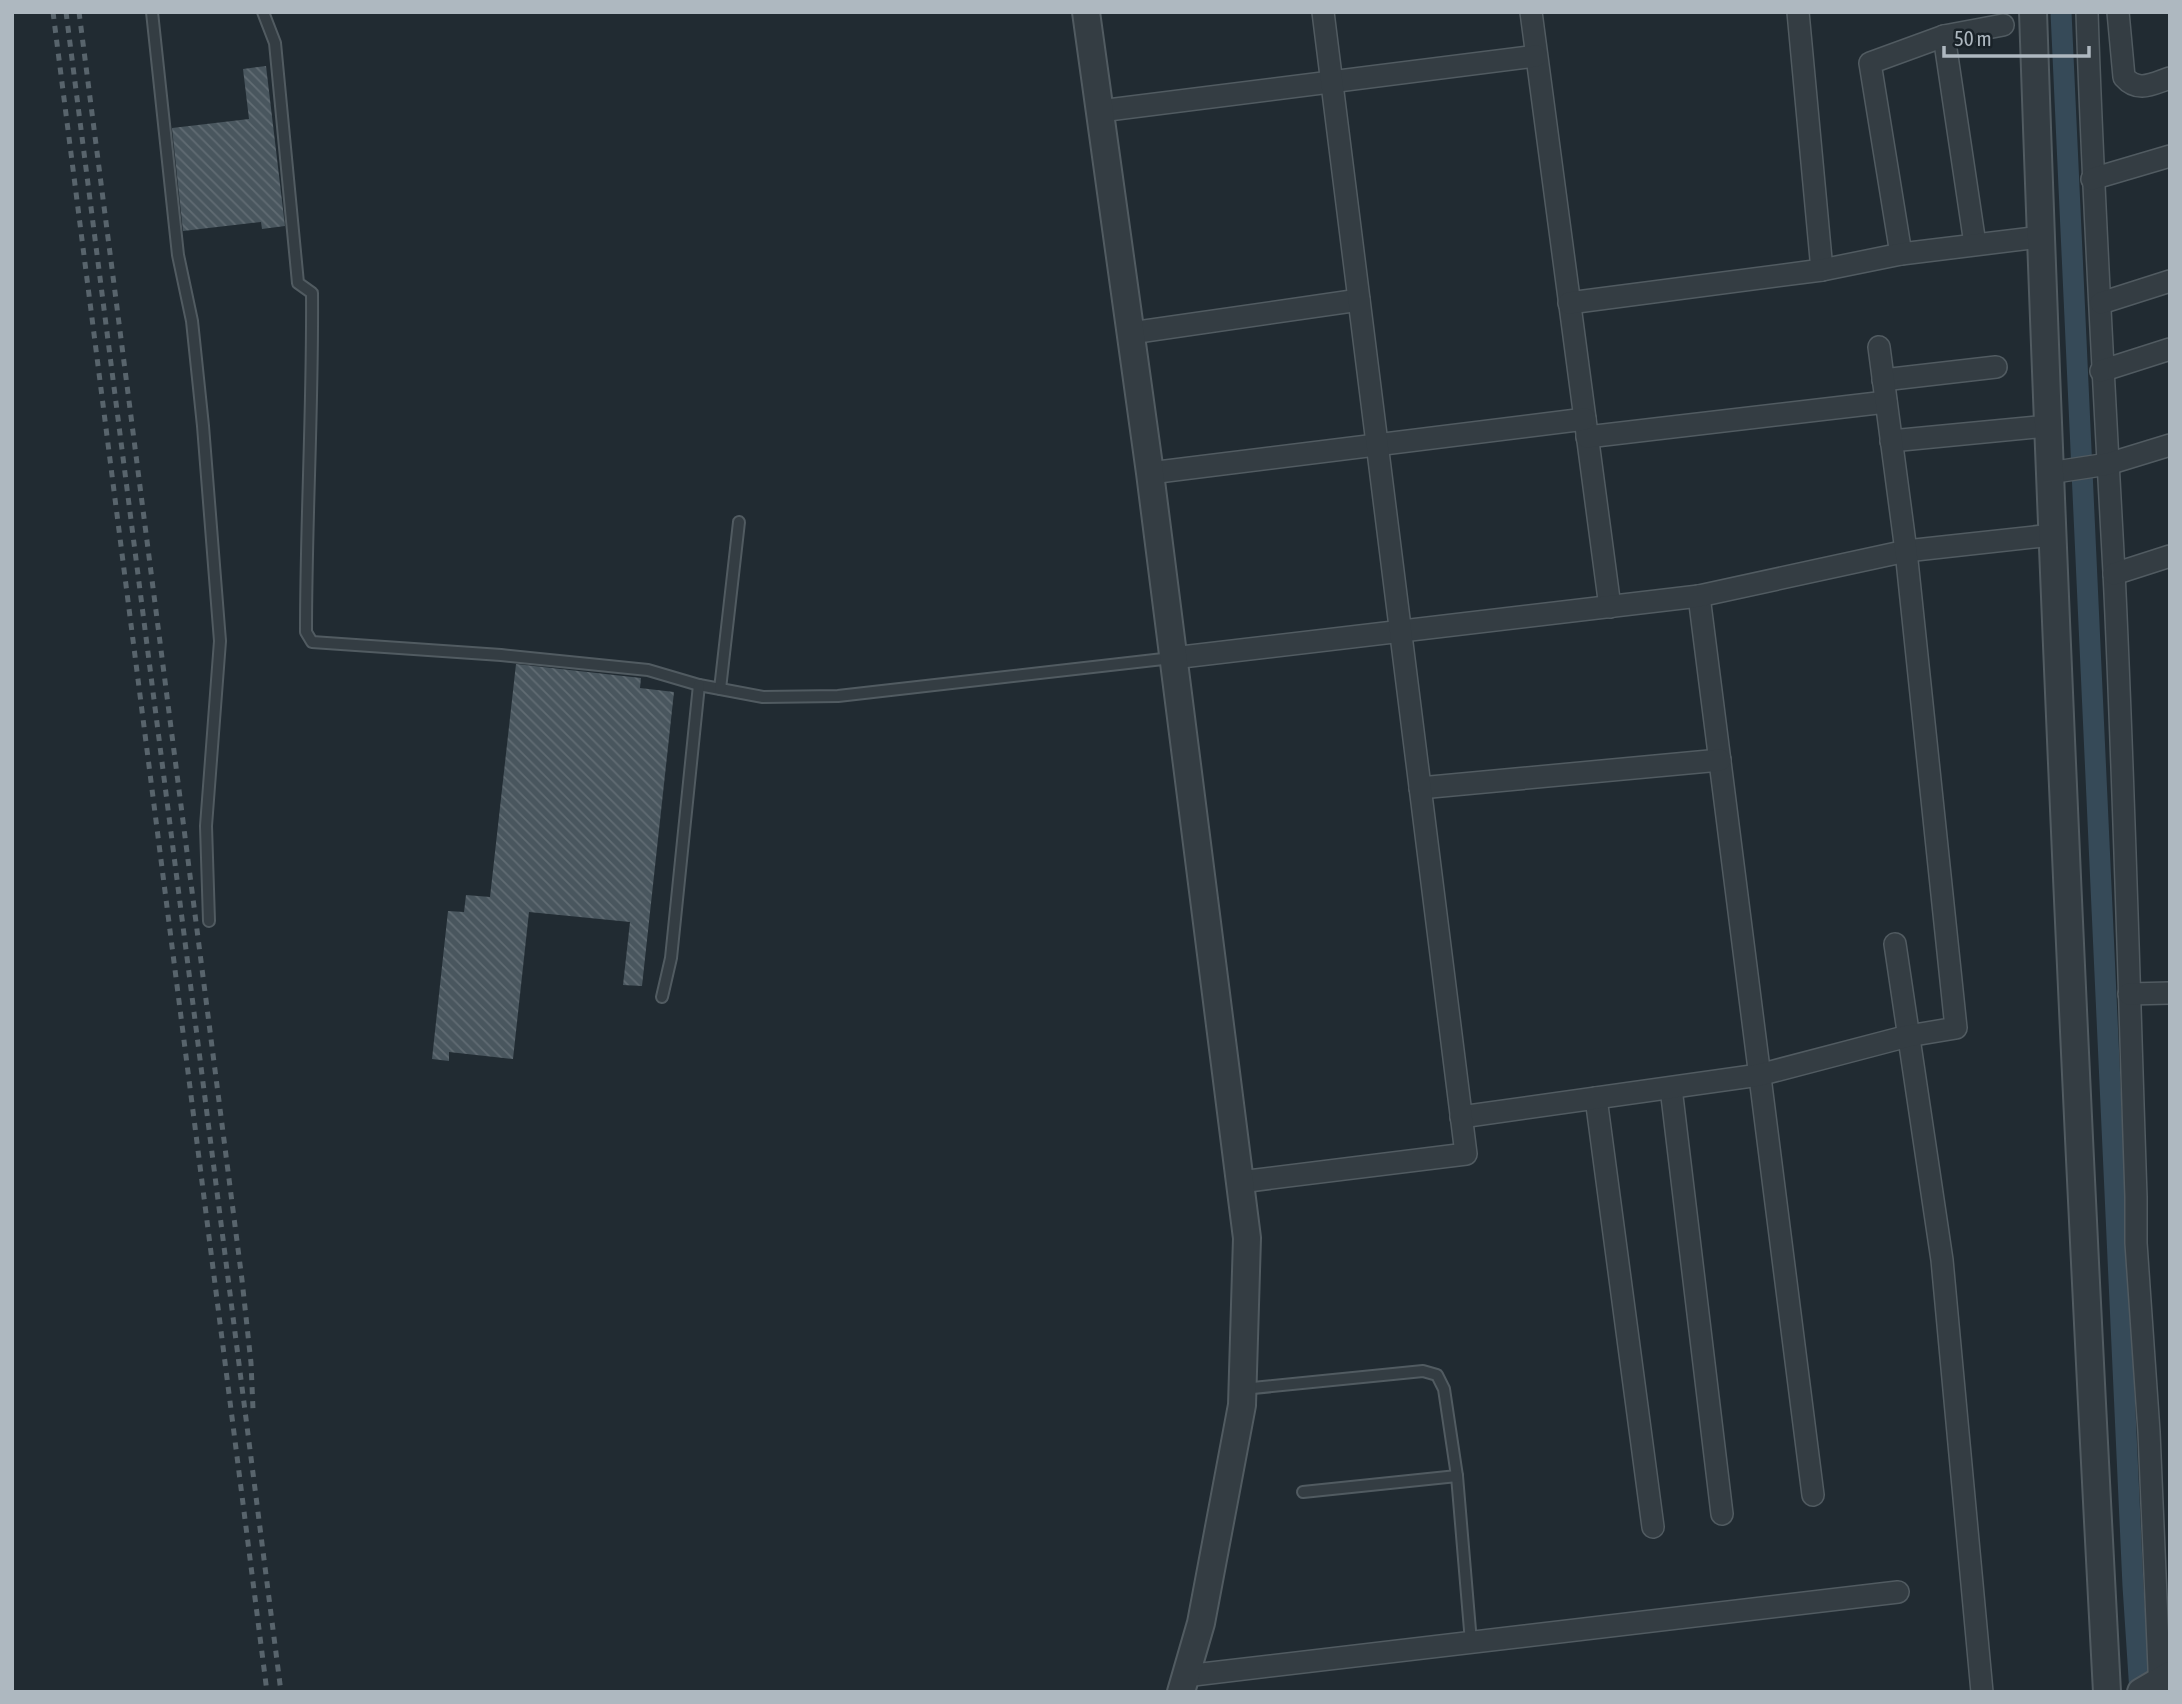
<svg xmlns="http://www.w3.org/2000/svg" width="2182" height="1704" viewBox="0 0 2182 1704" font-family="'Asap Condensed',sans-serif">
	<defs>
		<pattern id="building-back-hatch" width="6" height="6" patternUnits="userSpaceOnUse" patternTransform="scale(1.75)"><rect width="6" height="6" fill="#49565e"/><path d="M-1 5l2 2M0 0l6 6M5-1l2 2" fill="none" stroke="#616c73"/></pattern>
	</defs>
	<rect width="100%" height="100%" fill="#212b32"/>
	<g fill="none" stroke-linecap="round" stroke-linejoin="round">
		<polyline stroke="#364a58" stroke-width="21" points="2061,12 2133,1586 2140,1692"/>
	</g>
	<g fill="url(#building-back-hatch)">
		<polygon points="266,66 285,226 262,229 261,222 183,231 172,128 249,119 243,69"/>
		<polygon points="516,664 641,678 640,688 674,692 642,986 623,985 630,922 529,912 513,1059 449,1052 449,1061 432,1059 448,911 464,912 466,895 490,897"/>
	</g>
	<g fill="none" stroke-linecap="round" stroke-linejoin="round">
		<defs>
			<g id="service">
				<polyline points="152,12 178,255 192,321 203,426 220,641 206,826 209,921"/>
				<path d="M263 12 275 43 298 283 312 293C313 406 306 519 306 632L312 642 501 655 648 670 699 685 763 697 838 696 1172 658"/>
				<polyline points="720,689 739,522"/>
				<polyline points="662,997 671,958 699,685"/>
				<polyline points="1243,1389 1423,1371 1437,1375 1444,1389 1457,1476 1471,1642"/>
				<polyline points="1303,1492 1457,1476"/>
			</g>
			<g id="minor">
				<polyline points="1531,12 1610,607"/>
				<polyline points="1798,12 1822,270"/>
				<path d="M2087 12C2093 199 2104 385 2114 572 2124 780 2129 988 2136 1197V1243L2149 1432 2160 1692"/>
				<path d="M2118 12 2124 77C2138 93 2152 84 2170 78"/>
				<polyline points="1944,36 1975,244"/>
				<polyline points="1100,111 1536,56"/>
				<polyline points="2092,179 2170,156"/>
				<polyline points="1901,254 1870,63 1944,36 2003,25"/>
				<polyline points="1569,303 1822,270 1901,254 2040,237"/>
				<polyline points="2101,303 2170,281"/>
				<polyline points="1131,333 1359,300"/>
				<polyline points="2101,371 2170,349"/>
				<polyline points="1883,380 1996,367"/>
				<polyline points="1587,437 1886,402"/>
				<polyline points="1891,441 2047,426"/>
				<polyline points="1150,473 1585,419"/>
				<polyline points="2049,473 2108,464 2170,445"/>
				<polyline points="2114,574 2170,556"/>
				<polyline points="1699,596 1813,1495"/>
				<polyline points="1173,658 1699,596 1906,551 2052,535"/>
				<polyline points="1420,788 1720,760"/>
				<polyline points="1895,944 1942,1260 1982,1692"/>
				<polyline points="2129,994 2170,993"/>
				<polyline points="1671,1088 1722,1514"/>
				<polyline points="1596,1098 1653,1527"/>
				<polyline points="1461,1117 1759,1075 1908,1036 1956,1028 1906,551 1879,347"/>
				<polyline points="1240,1182 1466,1154 1323,12"/>
				<polyline points="1185,1676 1898,1592"/>
			</g>
			<g id="tertiary">
				<polyline points="1086,12 1150,473 1247,1238 1242,1405 1201,1623 1181,1692"/>
				<path d="M2033 12C2052 572 2077 1132 2107 1692"/>
				<polyline points="2141,1692 2170,1675"/>
			</g>
		</defs>
		<use href="#service" stroke="#515b61" stroke-width="14"/>
		<use href="#minor" stroke="#515b61" stroke-width="24"/>
		<use href="#tertiary" stroke="#515b61" stroke-width="30"/>
		<use href="#service" stroke="#343d43" stroke-width="10"/>
		<use href="#minor" stroke="#343d43" stroke-width="21"/>
		<use href="#tertiary" stroke="#343d43" stroke-width="26"/>
		<g stroke="#58646c" stroke-width="5" stroke-dasharray="7 7" stroke-linecap="butt">
			<polyline points="53,12 267,1692"/>
			<polyline points="66,12 281,1692"/>
			<polyline points="79,12 242,1280 251,1363 253,1409"/>
		</g>
	</g>
	<rect width="2182" height="1704" fill="none" stroke="#aeb8c0" stroke-width="28"/>
	<path d="M1944 46v10h145v-10" fill="none" stroke="#aeb8c0" stroke-width="3.5"/>
	<text x="1954" y="46" font-size="21" fill="#aeb8c0" stroke="#192228" stroke-width="5" paint-order="stroke">50 m</text>
</svg>
